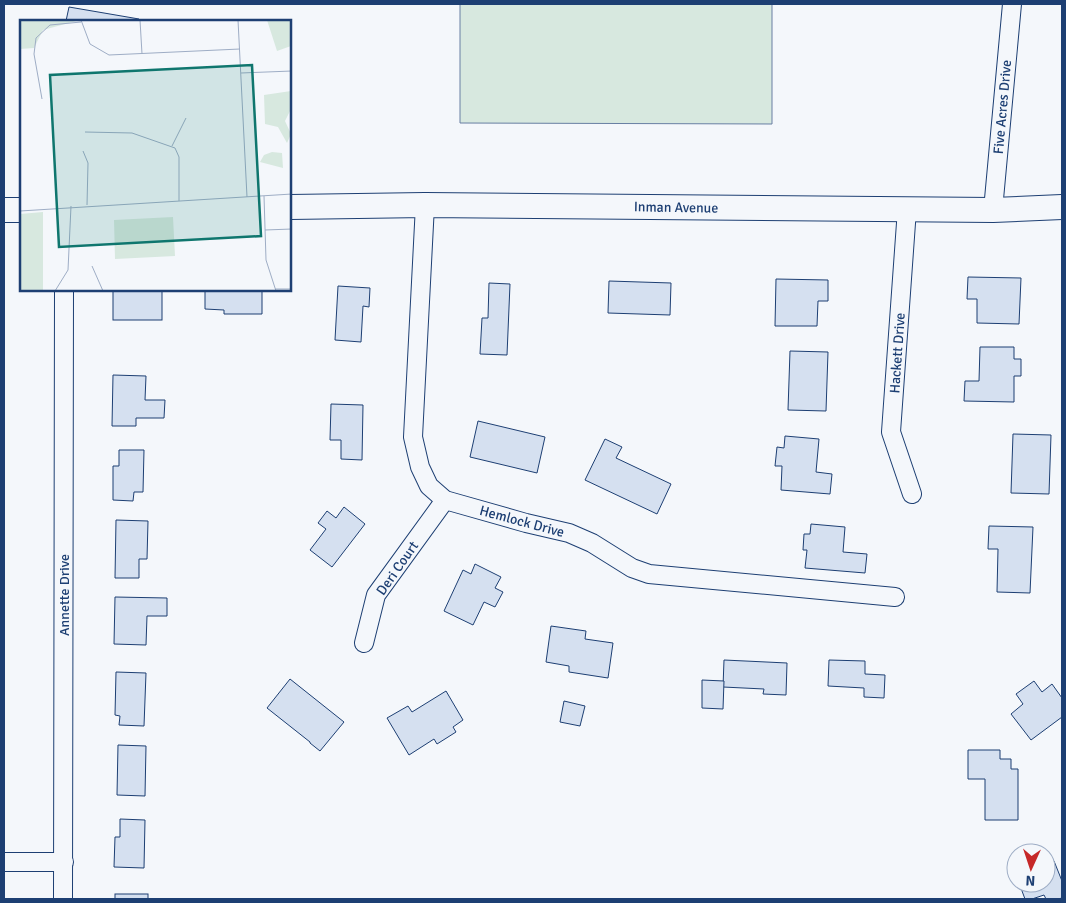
<svg xmlns="http://www.w3.org/2000/svg" width="1066" height="903" viewBox="0 0 1066 903" font-family="Signika,sans-serif">
	<rect width="100%" height="100%" fill="#f4f7fb"/>
	<polygon fill="#d7e8df" stroke="#687fa3" points="460,4 772,4 772,124 460,123"/>
	<g fill="#d5e0f0" stroke="#1d3f73">
		<polygon points="69,7 139,19 138,21 66,21"/>
		<polygon points="968,277 1021,278 1019,324 977,323 977,299 967,299"/>
		<polygon points="776,279 828,280 828,301 818,301 817,326 775,326"/>
		<polygon points="609,281 671,283 670,315 608,313"/>
		<polygon points="489,283 510,284 507,355 480,354 482,318 488,318"/>
		<polygon points="338,286 370,288 369,307 363,306 361,342 335,340"/>
		<rect x="113" y="290" width="49" height="30"/>
		<polygon points="205,290 262,290 262,314 224,314 224,310 205,309"/>
		<polygon points="980,347 1014,347 1014,359 1021,359 1021,376 1014,376 1014,402 964,401 965,381 979,381"/>
		<polygon points="790,351 828,352 826,411 788,410"/>
		<polygon points="113,375 146,376 145,400 165,400 164,418 136,418 136,426 112,426"/>
		<polygon points="331,404 363,405 362,460 341,459 341,440 330,440"/>
		<polygon points="478,421 545,437 537,473 470,457"/>
		<polygon points="1013,434 1051,435 1049,494 1011,493"/>
		<polygon points="785,436 819,439 816,472 832,474 830,494 781,490 782,466 775,466 777,447 784,448"/>
		<polygon points="605,439 622,447 616,458 671,484 657,514 585,480"/>
		<polygon points="119,450 144,450 143,492 134,492 133,501 113,500 113,466 119,466"/>
		<polygon points="344,507 365,524 332,567 310,550 326,529 318,523 327,511 336,518"/>
		<polygon points="116,520 148,521 147,559 139,559 139,578 115,578"/>
		<polygon points="811,524 845,527 843,552 867,554 865,573 805,568 807,550 803,550 804,534 810,534"/>
		<polygon points="989,526 1033,527 1030,593 997,592 998,549 988,549"/>
		<polygon points="475,564 501,577 495,588 503,592 495,607 484,602 473,625 444,611 463,570 471,574"/>
		<polygon points="115,597 167,598 167,616 147,616 146,645 114,644"/>
		<polygon points="551,626 586,631 585,639 613,643 608,678 569,672 569,666 546,662"/>
		<polygon points="724,660 787,663 786,695 763,694 764,689 723,687"/>
		<polygon points="829,660 865,661 865,674 885,675 884,698 864,697 864,688 828,686"/>
		<polygon points="116,672 146,673 144,726 119,725 120,716 115,715"/>
		<polygon points="290,679 344,722 320,751 310,743 310,742 267,708"/>
		<polygon points="702,680 724,681 723,709 702,708"/>
		<polygon points="1034,681 1042,692 1052,684 1062,698 1062,717 1031,740 1011,714 1023,704 1016,694"/>
		<polygon points="446,691 463,720 453,727 456,732 437,744 434,739 409,755 387,718 408,706 412,712"/>
		<polygon points="564,701 585,706 580,726 560,722"/>
		<polygon points="118,745 146,746 145,796 117,795"/>
		<polygon points="968,750 1000,750 1000,759 1011,759 1011,769 1018,769 1018,820 985,820 985,779 968,779"/>
		<polygon points="120,819 145,820 144,868 114,867 115,837 120,837"/>
		<polygon points="1054,861 1062,881 1062,898 1058,899 1046,899 1044,895 1032,899 1025,899 1019,883 1046,883 1046,863"/>
		<rect x="115" y="894" width="33" height="5"/>
	</g>
	<g fill="none" stroke-linecap="round" stroke-linejoin="round">
		<defs>
			<g id="minor">
				<polyline points="425,205 413,437 420,467 429,486 445,500 526,523 569,533 592,543 632,568 649,574 895,597"/>
				<polyline points="907,209 891,432 912,494"/>
				<polyline points="993,210 1012,4"/>
				<polyline points="364,643 376,595 445,500"/>
				<polyline points="4,862 64,862"/>
				<polyline points="63,899 64,290"/>
			</g>
			<g id="secondary">
				<polyline points="290,207 425,205 993,210 1062,207"/>
				<polyline points="4,210 21,210"/>
			</g>
		</defs>
		<use href="#minor" stroke="#1d3f73" stroke-width="20"/>
		<use href="#secondary" stroke="#1d3f73" stroke-width="26"/>
		<use href="#minor" stroke="#f4f7fb" stroke-width="18"/>
		<use href="#secondary" stroke="#f4f7fb" stroke-width="24"/>
	</g>
	<g text-anchor="middle" stroke-width="4" stroke-linejoin="round" paint-order="stroke">
		<g font-size="14" fill="#1d3f73" stroke="#f4f7fb">
			<text transform="translate(1002 107) rotate(-85)" y="5">Five Acres Drive</text>
			<text transform="translate(676 207) rotate(1)" y="5">Inman Avenue</text>
			<text transform="translate(897 353) rotate(-86)" y="5">Hackett Drive</text>
			<text transform="translate(522 521) rotate(15)" y="5">Hemlock Drive</text>
			<text transform="translate(397 568) rotate(-55)" y="5">Deri Court</text>
			<text transform="translate(64 595) rotate(-90)" y="5">Annette Drive</text>
		</g>
	</g>
	<g transform="translate(20 20)">
		<rect width="271" height="271" fill="#f4f7fb"/>
		<path d="M0 0H60L23 10 14 28 0 29ZM247 0H271V26L257 31ZM271 71V89L265 101 271 114 267 123 258 107 245 104 244 75ZM252 132 262 133 263 148 240 142 244 135ZM23 192V271H0V194ZM153 197 155 236 95 239 94 200Z" fill="#d7e8df"/>
		<path fill="none" stroke="#9eadc5" stroke-width="1" d="M61 0 70 24 89 35 220 29M120 0 122 34M218 0 227 177M221 53 272 51M22 79 14 34 16 18 30 5 61 2M65 112 112 113 155 128 159 137V181M152 126 166 98M63 131 68 143 67 185M244 176 246 240 256 271M0 191 272 174M245 210 272 209M72 246 83 271M255 269H272M35 271 48 250 51 186"/>
		<path fill="#0f766e" fill-opacity="0.15" stroke="#0f766e" stroke-width="2.5" d="M232 45 241 216 39 227 30 55Z"/>
		<rect width="271" height="271" fill="none" stroke="#1d3f73" stroke-width="2.5"/>
	</g>
	<rect width="1066" height="903" fill="none" stroke="#1d3f73" stroke-width="10"/>
	<g transform="translate(1031 868) rotate(183)"><circle r="24" fill="#f4f7fb" stroke="#9eadc5"/>
	<path d="M0-4L9 19L0 12L-9 19Z" fill="#c62828"/>
	<text y="-8" font-size="14" font-weight="bold" text-anchor="middle" fill="#1d3f73">N</text>
	</g>
</svg>
